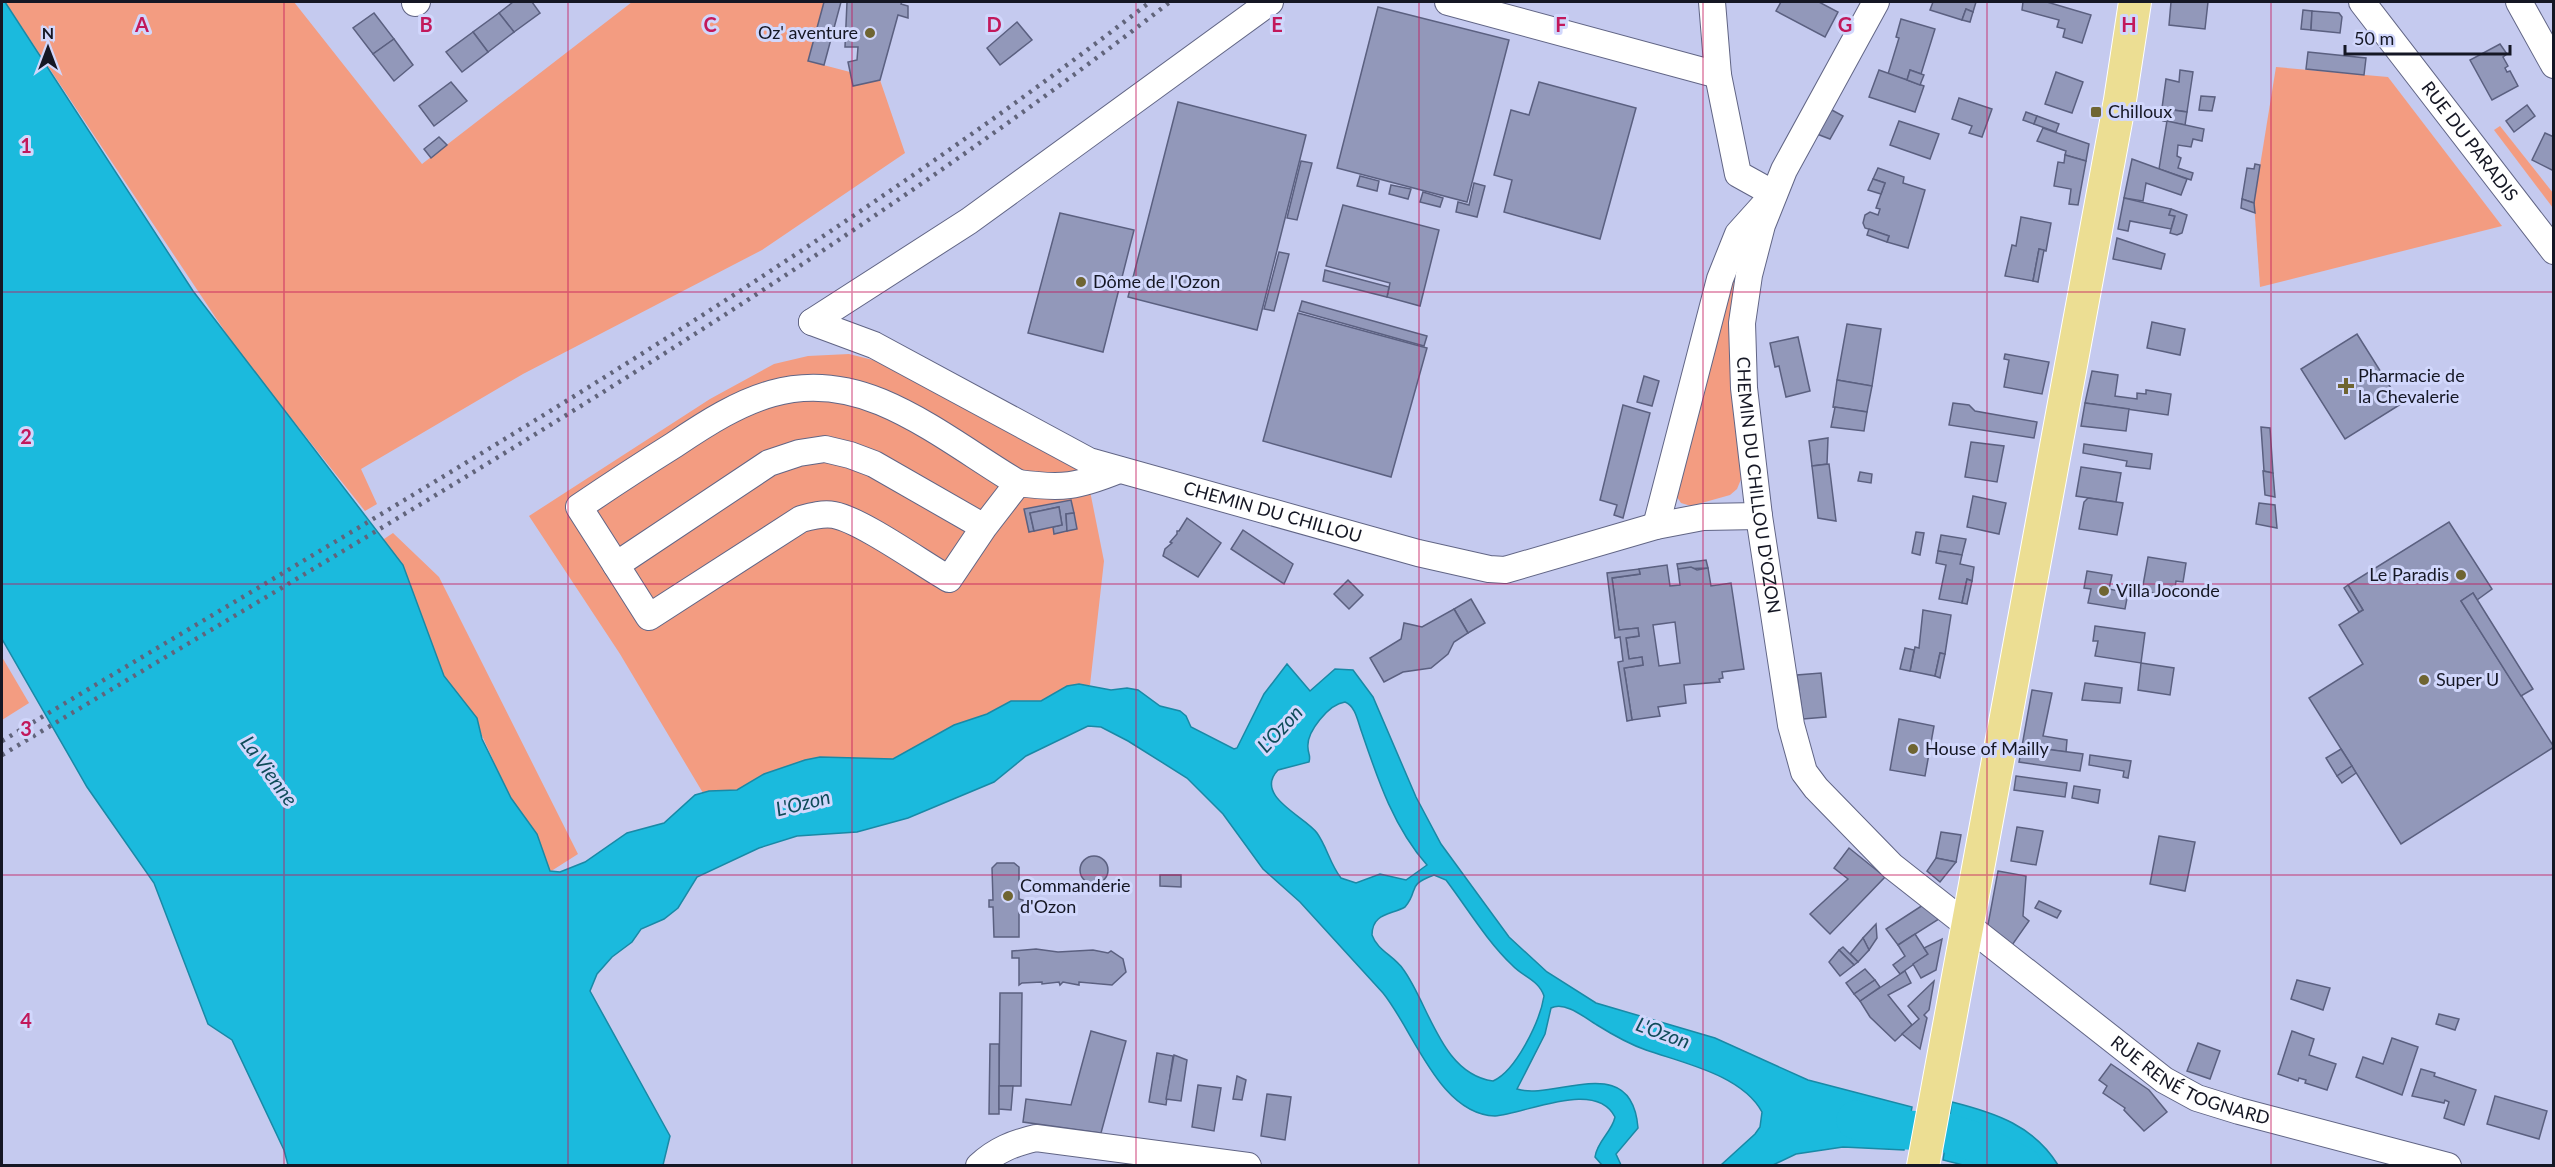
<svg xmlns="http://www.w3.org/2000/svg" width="2555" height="1167" viewBox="0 0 2555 1167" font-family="Lato,sans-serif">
	<rect width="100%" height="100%" fill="#c5caef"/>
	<g fill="#f39c81">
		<polygon points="5,2 294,2 422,164 632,2 824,2 808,61 850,72 853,86 880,80 905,153 762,250 523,374 361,469 377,504 365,511 240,354"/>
		<polygon points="2276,67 2388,77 2502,226 2260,287 2254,203"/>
		<polygon points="2500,126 2553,193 2553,208 2494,130"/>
		<polygon points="1738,251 1744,472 1737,489 1730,495 1691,506 1681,503 1675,494"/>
		<polygon points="849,354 881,362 1086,471 1104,561 1090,685 1067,686 1041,701 1011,701 987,714 954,725 893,760 820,757 805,760 764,774 737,790 703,793 620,654 529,516 710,399 774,364 808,356"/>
		<polygon points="393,533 439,577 578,854 545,875 470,709 443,685 381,541"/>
		<polygon points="2,657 29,703 2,720"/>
	</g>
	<g fill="#1bbadd" stroke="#1989a6" stroke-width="1.5" fill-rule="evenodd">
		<path d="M2 2H5L193 291 403 565 444 676 477 718 482 739 511 798 537 834 550 871 560 872 585 862 627 833 664 823 695 795 709 791 737 790 764 774 805 760 820 757 893 759 954 725 987 714 1011 701H1041L1067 686 1079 684 1111 690 1127 688 1138 690 1160 706 1180 711 1186 716 1191 727 1234 749 1237 748 1264 694 1287 664 1310 691 1335 669 1353 670 1373 697 1416 797 1441 844 1509 937 1547 972 1596 1003 1715 1038 1808 1080 1912 1107 1904 1150 1843 1147 1796 1154 1773 1165H1721L1755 1134 1760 1127 1762 1112C1742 1075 1683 1063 1646 1050 1629 1044 1613 1035 1597 1025 1585 1018 1566 1001 1551 1008L1545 1034 1517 1089C1555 1101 1632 1050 1638 1128L1616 1154 1621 1165H1602L1595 1157C1597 1141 1612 1132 1615 1117 1596 1079 1528 1113 1495 1116 1439 1114 1414 1031 1383 993L1300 902 1263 869 1223 814 1187 778 1128 741 1101 727 1088 726 1026 756 994 782 908 818 857 832 797 836 759 848 697 877 678 908 664 919 641 929 632 942 612 957 597 974 590 991 670 1136 663 1165H288L284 1150 232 1040 208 1024 154 883 87 787 2 639ZM1345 702C1356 706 1358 723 1362 733 1378 780 1394 828 1427 865L1406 880 1380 874 1356 883 1341 878C1330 864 1327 847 1317 833 1306 817 1253 796 1278 770L1309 762C1311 755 1308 754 1308 748 1306 732 1329 704 1345 702ZM1434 875 1446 880C1468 909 1486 940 1512 965 1523 977 1539 980 1544 996 1540 1021 1516 1071 1493 1081 1441 1074 1429 1004 1403 969 1394 956 1377 950 1372 935 1372 913 1391 915 1405 907 1420 889 1405 886 1434 875Z"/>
		<path d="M1952 1102C1996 1113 2034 1126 2058 1165H1963L1943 1160Z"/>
	</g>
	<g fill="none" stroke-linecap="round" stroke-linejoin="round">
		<polyline stroke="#1bbadd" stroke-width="39" points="1856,1120 1908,1130 1947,1133 1970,1140 2022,1166"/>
	</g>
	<g fill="#9298ba" stroke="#5b6080" stroke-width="1.5" fill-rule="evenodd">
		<polygon points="513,2 532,2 540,13 514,32 499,13"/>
		<polygon points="824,2 841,2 824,65 808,61"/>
		<polygon points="847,2 902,2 901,4 908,6 908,18 898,15 880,80 853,86 848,62 857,60 858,47 845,47"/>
		<polygon points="1781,2 1819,2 1838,12 1825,37 1776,11"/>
		<polygon points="1933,2 1976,2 1973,12 1966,9 1962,20 1930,10"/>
		<polygon points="2023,2 2047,2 2091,15 2082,43 2063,37 2065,29 2057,27 2059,20 2022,10"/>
		<polygon points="2171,2 2208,2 2205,29 2169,25"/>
		<polygon points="1378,7 1509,40 1467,202 1337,168"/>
		<polygon points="1966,9 1973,12 1970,22 1962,20"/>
		<polygon points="2303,10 2312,11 2311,30 2301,29"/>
		<polygon points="2312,11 2339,13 2342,17 2340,33 2311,30"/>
		<polygon points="374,13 394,39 373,54 353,28"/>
		<polygon points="499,13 514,32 488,52 473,32"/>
		<polygon points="1901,19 1935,29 1921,74 1910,70 1907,80 1888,74 1899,38 1896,37"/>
		<polygon points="1017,22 1032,40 1000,65 987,48"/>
		<polygon points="473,32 488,52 462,72 446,52"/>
		<polygon points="394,39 413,65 394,81 373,54"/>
		<polygon points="2500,44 2507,54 2503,57 2508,66 2505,68 2507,72 2510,71 2518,86 2492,100 2470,60"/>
		<polygon points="2308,52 2366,58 2364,75 2306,69"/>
		<polygon points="1879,70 1924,86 1915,112 1869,97"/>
		<polygon points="1910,70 1924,75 1920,85 1907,80"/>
		<polygon points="2180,70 2193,72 2187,112 2162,108 2166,79 2179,82"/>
		<polygon points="2056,72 2083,82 2072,113 2045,104"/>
		<polygon points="451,82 467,101 434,126 419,106"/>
		<polygon points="1539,82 1636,108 1600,239 1504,212 1512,180 1494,175 1511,110 1529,115"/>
		<polygon points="2201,96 2215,97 2212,111 2199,110"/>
		<polygon points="1959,98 1992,109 1982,137 1969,133 1972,126 1952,119"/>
		<polygon points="1178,102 1306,135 1257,330 1128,297"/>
		<polygon points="2527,105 2535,116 2514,132 2506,121"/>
		<polygon points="1830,109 1843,116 1830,139 1817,134"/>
		<polygon points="2165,109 2187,112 2185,125 2163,121"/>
		<polygon points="2026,112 2037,116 2034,124 2023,120"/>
		<polygon points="2037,116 2059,124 2056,132 2034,124"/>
		<polygon points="1899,121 1939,134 1930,159 1890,145"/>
		<polygon points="2167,121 2204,129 2202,141 2193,139 2191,147 2178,145 2177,156 2181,158 2178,168 2193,173 2191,180 2159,169"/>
		<polygon points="2043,128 2089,144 2086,161 2065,155 2066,151 2037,141"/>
		<polygon points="2545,133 2554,137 2554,171 2532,160"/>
		<polygon points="439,137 447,145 431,158 424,149"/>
		<polygon points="2065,155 2086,161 2078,205 2069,204 2071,189 2054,186 2058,162 2064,163"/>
		<polygon points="2132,159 2187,179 2181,195 2146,183 2143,201 2124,198"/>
		<polygon points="1301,161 1312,163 1297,220 1287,218"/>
		<polygon points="2255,164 2260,165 2254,203 2242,199 2247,168 2254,169"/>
		<polygon points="1878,168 1904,177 1903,183 1925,190 1908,248 1887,242 1889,236 1865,228 1863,223 1865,215 1870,212 1878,215 1880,209 1876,208 1885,183 1873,179"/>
		<polygon points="1360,176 1379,181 1377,191 1357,186"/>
		<polygon points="1873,179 1885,183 1881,194 1868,190"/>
		<polygon points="1474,183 1485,186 1477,217 1456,212 1458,202 1469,205"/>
		<polygon points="1391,185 1411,189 1408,199 1389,194"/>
		<polygon points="1423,192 1443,198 1440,207 1420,202"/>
		<polygon points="2124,198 2171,209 2169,215 2175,216 2171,229 2130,221 2128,231 2118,229"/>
		<polygon points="2242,199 2254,203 2255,213 2241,208"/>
		<polygon points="1343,205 1439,230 1420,306 1387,297 1390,283 1326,266"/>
		<polygon points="2171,209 2187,215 2182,233 2177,235 2170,233 2175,216 2169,215"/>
		<polygon points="1060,213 1134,230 1103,352 1028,333"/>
		<polygon points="2021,217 2051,223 2046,251 2039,249 2033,281 2005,276 2012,245 2016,246"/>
		<polygon points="1869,229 1889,236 1887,242 1867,235"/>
		<polygon points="2117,238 2165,254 2161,269 2113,259"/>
		<polygon points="2039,249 2044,250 2038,282 2033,281"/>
		<polygon points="1279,252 1289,254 1274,311 1264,309"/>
		<polygon points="1325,270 1389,287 1387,297 1323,281"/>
		<polygon points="1302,301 1427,336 1424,346 1299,311"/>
		<polygon points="1298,313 1427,348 1391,477 1263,441"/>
		<polygon points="2152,322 2185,329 2180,355 2147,348"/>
		<polygon points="1847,324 1881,329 1872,386 1837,380"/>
		<polygon points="2357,334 2401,404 2345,439 2301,369"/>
		<polygon points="1798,337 1810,391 1786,397 1779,366 1775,367 1770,343"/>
		<polygon points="2005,354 2049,362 2042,394 2004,387 2009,360 2004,359"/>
		<polygon points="2092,371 2118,375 2115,396 2137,399 2137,393 2146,394 2146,390 2171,394 2168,415 2085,403"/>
		<polygon points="1644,376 1659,381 1652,406 1637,402"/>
		<polygon points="1837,380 1872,386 1867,412 1833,407"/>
		<polygon points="1953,403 1969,405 1975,411 2037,422 2034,438 1949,425"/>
		<polygon points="2085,403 2129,409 2126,431 2081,426"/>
		<polygon points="1623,405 1650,413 1623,518 1614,515 1617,505 1600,500"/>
		<polygon points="1835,407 1867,412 1864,431 1831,427"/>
		<polygon points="2261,427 2270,428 2273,473 2264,471"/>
		<polygon points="1828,438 1827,464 1812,466 1809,441"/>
		<polygon points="1971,442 2004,446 1997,482 1965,477"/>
		<polygon points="2084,444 2152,454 2150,469 2126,466 2127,461 2083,453"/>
		<polygon points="1829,464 1836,521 1818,518 1812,466"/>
		<polygon points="2081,467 2121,473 2116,502 2076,496"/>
		<polygon points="2263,471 2273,473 2275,497 2265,495"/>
		<polygon points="1860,472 1872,474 1871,483 1858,481"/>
		<polygon points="1973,496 2006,503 1999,534 1967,527"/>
		<polygon points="2088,498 2123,503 2117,535 2079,529 2084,502"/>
		<polygon points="1071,500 1074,513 1066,514 1067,531 1054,534 1053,527 1062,525 1059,507 1030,513 1034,531 1029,532 1024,509"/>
		<polygon points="2259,503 2275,505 2277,528 2256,524"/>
		<polygon points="1059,507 1062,525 1034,531 1030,513"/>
		<polygon points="1074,513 1077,529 1067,531 1066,514"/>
		<polygon points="1187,518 1221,543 1198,577 1163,556 1165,549 1172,543 1170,542 1177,534 1177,531 1179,531"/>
		<polygon points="2449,522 2492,589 2477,600 2473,593 2461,601 2554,747 2401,844 2309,698 2363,664 2339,625 2363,610 2348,585"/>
		<polygon points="1243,530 1293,564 1284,584 1231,549"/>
		<polygon points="1916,532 1924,533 1920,555 1912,553"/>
		<polygon points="1941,535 1966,539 1962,555 1938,551"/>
		<polygon points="1938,551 1962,555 1960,564 1974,567 1972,581 1967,579 1962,603 1939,599 1946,565 1936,563"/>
		<polygon points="2148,557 2186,563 2183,582 2176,581 2174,596 2142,591"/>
		<polygon points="1706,560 1708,568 1678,569 1677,564"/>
		<path d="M1667 565 1670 586 1680 585 1678 569 1691 567 1697 570 1708 568 1711 586 1731 583 1744 669 1722 672 1723 678 1719 679 1720 682 1684 685 1686 703 1658 707 1660 716 1632 720 1624 668 1643 665 1642 657 1629 659 1626 638 1639 636 1638 628 1619 630 1612 578 1640 574 1639 569ZM1675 622 1680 663 1659 666 1653 625Z"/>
		<polygon points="1639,569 1640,574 1612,578 1619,630 1638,628 1639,636 1626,638 1629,659 1642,657 1643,665 1624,668 1632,720 1627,721 1618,662 1623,661 1620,637 1615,638 1607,573"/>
		<polygon points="2087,571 2112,575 2109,589 2128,593 2125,609 2088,603 2091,589 2084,588"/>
		<polygon points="1967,579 1972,581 1967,604 1962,603"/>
		<polygon points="1348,580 1363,595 1349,609 1334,594"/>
		<polygon points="2348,585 2363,610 2359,612 2344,588"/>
		<polygon points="2473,593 2533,689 2521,696 2461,601"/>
		<polygon points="1471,599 1485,623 1468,633 1454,609"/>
		<polygon points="1454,609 1468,633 1454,642 1448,654 1431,668 1403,672 1384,682 1370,658 1401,639 1404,623 1422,627"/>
		<polygon points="1923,610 1951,615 1945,654 1940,653 1935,676 1910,671 1915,647 1919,648"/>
		<polygon points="2095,626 2145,633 2141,663 2095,656 2098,641 2093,641"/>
		<polygon points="1905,648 1914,650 1910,671 1900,669"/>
		<polygon points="1940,653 1945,654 1940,678 1935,676"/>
		<polygon points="2141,663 2174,668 2170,695 2138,690"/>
		<polygon points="1821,673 1826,717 1803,719 1797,675"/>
		<polygon points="2085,683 2122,688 2120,703 2082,700"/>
		<polygon points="2032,690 2052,693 2043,736 2067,740 2066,752 2022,746"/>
		<polygon points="1899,719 1934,726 1925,776 1890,770"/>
		<polygon points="2022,746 2083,754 2080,771 2019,762"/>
		<polygon points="2341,749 2352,766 2337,776 2326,758"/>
		<polygon points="2090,755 2131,761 2128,778 2123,777 2124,771 2089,765"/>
		<polygon points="2352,766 2356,773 2342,783 2337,776"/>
		<polygon points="2016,776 2067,783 2065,797 2014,790"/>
		<polygon points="2074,786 2100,790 2098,803 2072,798"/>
		<polygon points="2017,827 2043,831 2036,865 2011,861"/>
		<polygon points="1941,832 1961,835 1956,862 1936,858"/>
		<polygon points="2159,836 2195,842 2185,891 2150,884"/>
		<polygon points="1849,848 1885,877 1830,934 1810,914 1848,879 1834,868"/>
		<circle cx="1094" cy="870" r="14"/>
		<polygon points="1936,858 1956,862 1940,882 1927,871"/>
		<polygon points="997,863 1014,863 1019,867 1019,899 1023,900 1023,906 1019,907 1019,937 994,937 993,907 989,907 989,900 993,900 992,868"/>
		<polygon points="1998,871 2026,876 2023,916 2029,921 2010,948 1987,930"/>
		<polygon points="1160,875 1181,875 1181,887 1160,886"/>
		<polygon points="2039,901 2061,911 2057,918 2035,908"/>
		<polygon points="1923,905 1939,919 1898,945 1886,929"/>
		<polygon points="1876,924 1877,938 1869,950 1863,938"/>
		<polygon points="1915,934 1928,954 1900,974 1893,965 1905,956 1898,945"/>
		<polygon points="1863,938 1869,950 1858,962 1850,954"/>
		<polygon points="1942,939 1936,970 1921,978 1913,964 1928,954 1924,948"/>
		<polygon points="1843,947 1858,962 1854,965 1839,950"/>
		<polygon points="1036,949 1058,952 1093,950 1108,953 1111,951 1123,959 1126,972 1112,985 1079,982 1079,985 1063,982 1060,985 1059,982 1042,984 1042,982 1022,983 1019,985 1019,958 1012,958 1012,951"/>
		<polygon points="1839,950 1854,965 1840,976 1829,962"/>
		<polygon points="1865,969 1875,980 1854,994 1846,983"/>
		<polygon points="1905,971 1911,983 1888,995 1912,1025 1895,1041 1870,1017 1860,1001"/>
		<polygon points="1875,980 1880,987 1860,1001 1854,994"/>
		<polygon points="2297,980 2330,988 2323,1010 2291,999"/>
		<polygon points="1934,981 1929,1010 1924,1015 1927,1018 1920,1049 1902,1034 1919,1019 1908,1006"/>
		<polygon points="1000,993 1022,993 1021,1086 999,1086"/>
		<polygon points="2439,1014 2459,1019 2455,1030 2436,1024"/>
		<polygon points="1091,1031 1126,1041 1101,1133 1023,1122 1026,1099 1071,1105"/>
		<polygon points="2292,1031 2314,1039 2309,1055 2336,1064 2327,1090 2305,1083 2306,1080 2299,1078 2298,1081 2278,1074"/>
		<polygon points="2392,1038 2418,1047 2402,1095 2356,1077 2363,1057 2383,1064"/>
		<polygon points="2198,1043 2220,1051 2210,1079 2187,1071"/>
		<polygon points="990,1044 999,1044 999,1114 989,1114"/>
		<polygon points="1157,1053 1173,1056 1166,1105 1149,1102"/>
		<polygon points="1174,1055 1187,1060 1181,1101 1166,1099"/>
		<polygon points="2111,1064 2149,1090 2167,1112 2144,1131 2124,1110 2125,1108 2103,1093 2107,1086 2099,1080"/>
		<polygon points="2421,1069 2435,1073 2434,1076 2476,1090 2464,1125 2444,1118 2449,1102 2445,1100 2444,1103 2412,1096"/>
		<polygon points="1237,1076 1246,1080 1242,1100 1233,1099"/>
		<polygon points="1198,1085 1221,1088 1214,1131 1192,1127"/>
		<polygon points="999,1086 1013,1086 1011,1110 999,1109"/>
		<polygon points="1267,1094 1291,1097 1285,1140 1261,1136"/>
		<polygon points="2495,1096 2547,1111 2539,1139 2487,1124"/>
	</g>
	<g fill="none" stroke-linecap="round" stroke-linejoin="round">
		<defs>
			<g id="minor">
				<polyline points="1448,2 1718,75 1738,174 1774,194 1738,234 1720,279 1656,526"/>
				<polyline points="1712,2 1718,75"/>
				<path id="s1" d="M1876 2 1784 170 1762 225 1749 275 1742 323 1744 388 1759 516 1791 725 1804 772 1816 788 1892 866 2164 1080 2197 1098 2239 1111 2448 1166"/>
				<path id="s2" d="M2362 2 2554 251"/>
				<polyline points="2519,2 2554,65"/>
				<polyline points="415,3 417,2"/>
				<path id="s3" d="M812 322 874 345 1089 461 1418 553 1489 569 1505 570 1656 526 1703 517 1759 516"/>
				<polyline points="812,322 969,221 1270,2"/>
				<path d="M984 527 949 579C921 563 861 520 834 515 823 513 812 516 801 519L649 617 616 565 769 463 799 453 825 449 850 455 874 464 984 527 1018 483C1062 489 1077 487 1119 470"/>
				<path d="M616 565 579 507C610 486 642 465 674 445 742 399 798 368 881 402 929 422 973 456 1018 483"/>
				<path d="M979 1166C996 1150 1014 1143 1036 1138L1248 1166"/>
			</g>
			<polyline id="major" points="1923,1166 2120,100 2135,2"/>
		</defs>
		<use href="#minor" stroke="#616585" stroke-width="28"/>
		<use href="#major" stroke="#fff" stroke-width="34"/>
		<use href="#minor" stroke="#fff" stroke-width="26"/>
		<use href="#major" stroke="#ecde93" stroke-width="32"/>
		<g stroke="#61647b" stroke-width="4.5" stroke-dasharray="3 6" stroke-linecap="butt">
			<path d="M2 741C392 506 790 281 1150 2"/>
			<path d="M2 755C399 516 803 287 1170 2"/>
		</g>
	</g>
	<path fill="none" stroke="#c2185b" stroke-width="1.5" stroke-opacity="0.55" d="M284 2V1166M568 2V1166M852 2V1166M1136 2V1166M1419 2V1166M1703 2V1166M1987 2V1166M2271 2V1166M2 292H2554M2 584H2554M2 875H2554"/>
	<g fill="#6f6532" stroke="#d1d7fc" stroke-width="2">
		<circle cx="870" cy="33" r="6"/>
		<rect x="2090" y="106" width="12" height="12" rx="3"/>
		<circle cx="1081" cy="282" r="6"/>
		<path d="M2343 377h6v6h6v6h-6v6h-6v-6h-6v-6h6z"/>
		<circle cx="2461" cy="575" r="6"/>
		<circle cx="2104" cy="591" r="6"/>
		<circle cx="2424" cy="680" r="6"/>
		<circle cx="1913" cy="749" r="6"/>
		<circle cx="1008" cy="896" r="6"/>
	</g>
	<g text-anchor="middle" stroke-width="6" stroke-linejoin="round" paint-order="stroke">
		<g font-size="18" fill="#151724" stroke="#d1d7fc" text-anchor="start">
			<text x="858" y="39" text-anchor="end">Oz' aventure</text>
			<text x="2108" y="118">Chilloux</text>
			<text x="1093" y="288">Dôme de l'Ozon</text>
			<text x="2358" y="382">Pharmacie de<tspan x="2358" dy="21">la Chevalerie</tspan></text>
			<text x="2449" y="581" text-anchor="end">Le Paradis</text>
			<text x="2116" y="597">Villa Joconde</text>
			<text x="2436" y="686">Super U</text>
			<text x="1925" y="755">House of Mailly</text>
			<text x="1020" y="892">Commanderie<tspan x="1020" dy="21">d'Ozon</tspan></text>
		</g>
		<g font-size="18" fill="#151724" stroke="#d1d7fc">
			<text dy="6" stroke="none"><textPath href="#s2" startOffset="176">RUE DU PARADIS</textPath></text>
			<text dy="6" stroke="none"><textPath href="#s1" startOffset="514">CHEMIN DU CHILLOU D'OZON</textPath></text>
			<text dy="6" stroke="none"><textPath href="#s3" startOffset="501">CHEMIN DU CHILLOU</textPath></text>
			<text dy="6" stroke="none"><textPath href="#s1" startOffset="1304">RUE RENÉ TOGNARD</textPath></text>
		</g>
		<g font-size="20" font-style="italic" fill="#0e4b59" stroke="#d1d7fc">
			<text transform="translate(1280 729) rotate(-47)" y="7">L'Ozon</text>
			<text transform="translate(269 771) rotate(54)" y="7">La Vienne</text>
			<text transform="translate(803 803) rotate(-14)" y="7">L'Ozon</text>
			<text transform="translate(1663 1033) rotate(20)" y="7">L'Ozon</text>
		</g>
	</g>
	<g font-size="20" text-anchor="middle" font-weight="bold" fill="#c2185b" stroke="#d1d7fc" stroke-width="6" stroke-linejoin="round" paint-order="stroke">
		<text x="142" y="32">A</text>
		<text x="426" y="32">B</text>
		<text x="710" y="32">C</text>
		<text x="994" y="32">D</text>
		<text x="1277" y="32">E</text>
		<text x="1561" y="32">F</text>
		<text x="1845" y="32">G</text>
		<text x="2129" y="32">H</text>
		<text x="26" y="153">1</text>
		<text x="26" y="444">2</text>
		<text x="26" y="736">3</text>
		<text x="26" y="1028">4</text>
	</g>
	<rect width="2555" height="1167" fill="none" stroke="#151724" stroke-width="6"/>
	<g transform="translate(48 48)" stroke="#d1d7fc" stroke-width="4.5" paint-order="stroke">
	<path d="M0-4.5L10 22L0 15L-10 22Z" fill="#151724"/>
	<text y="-9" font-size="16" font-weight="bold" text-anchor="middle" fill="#151724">N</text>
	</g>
	<path d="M2345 45v9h165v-9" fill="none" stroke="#151724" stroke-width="3"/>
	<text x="2354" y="45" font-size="18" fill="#151724" stroke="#d1d7fc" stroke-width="4.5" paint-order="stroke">50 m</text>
</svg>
